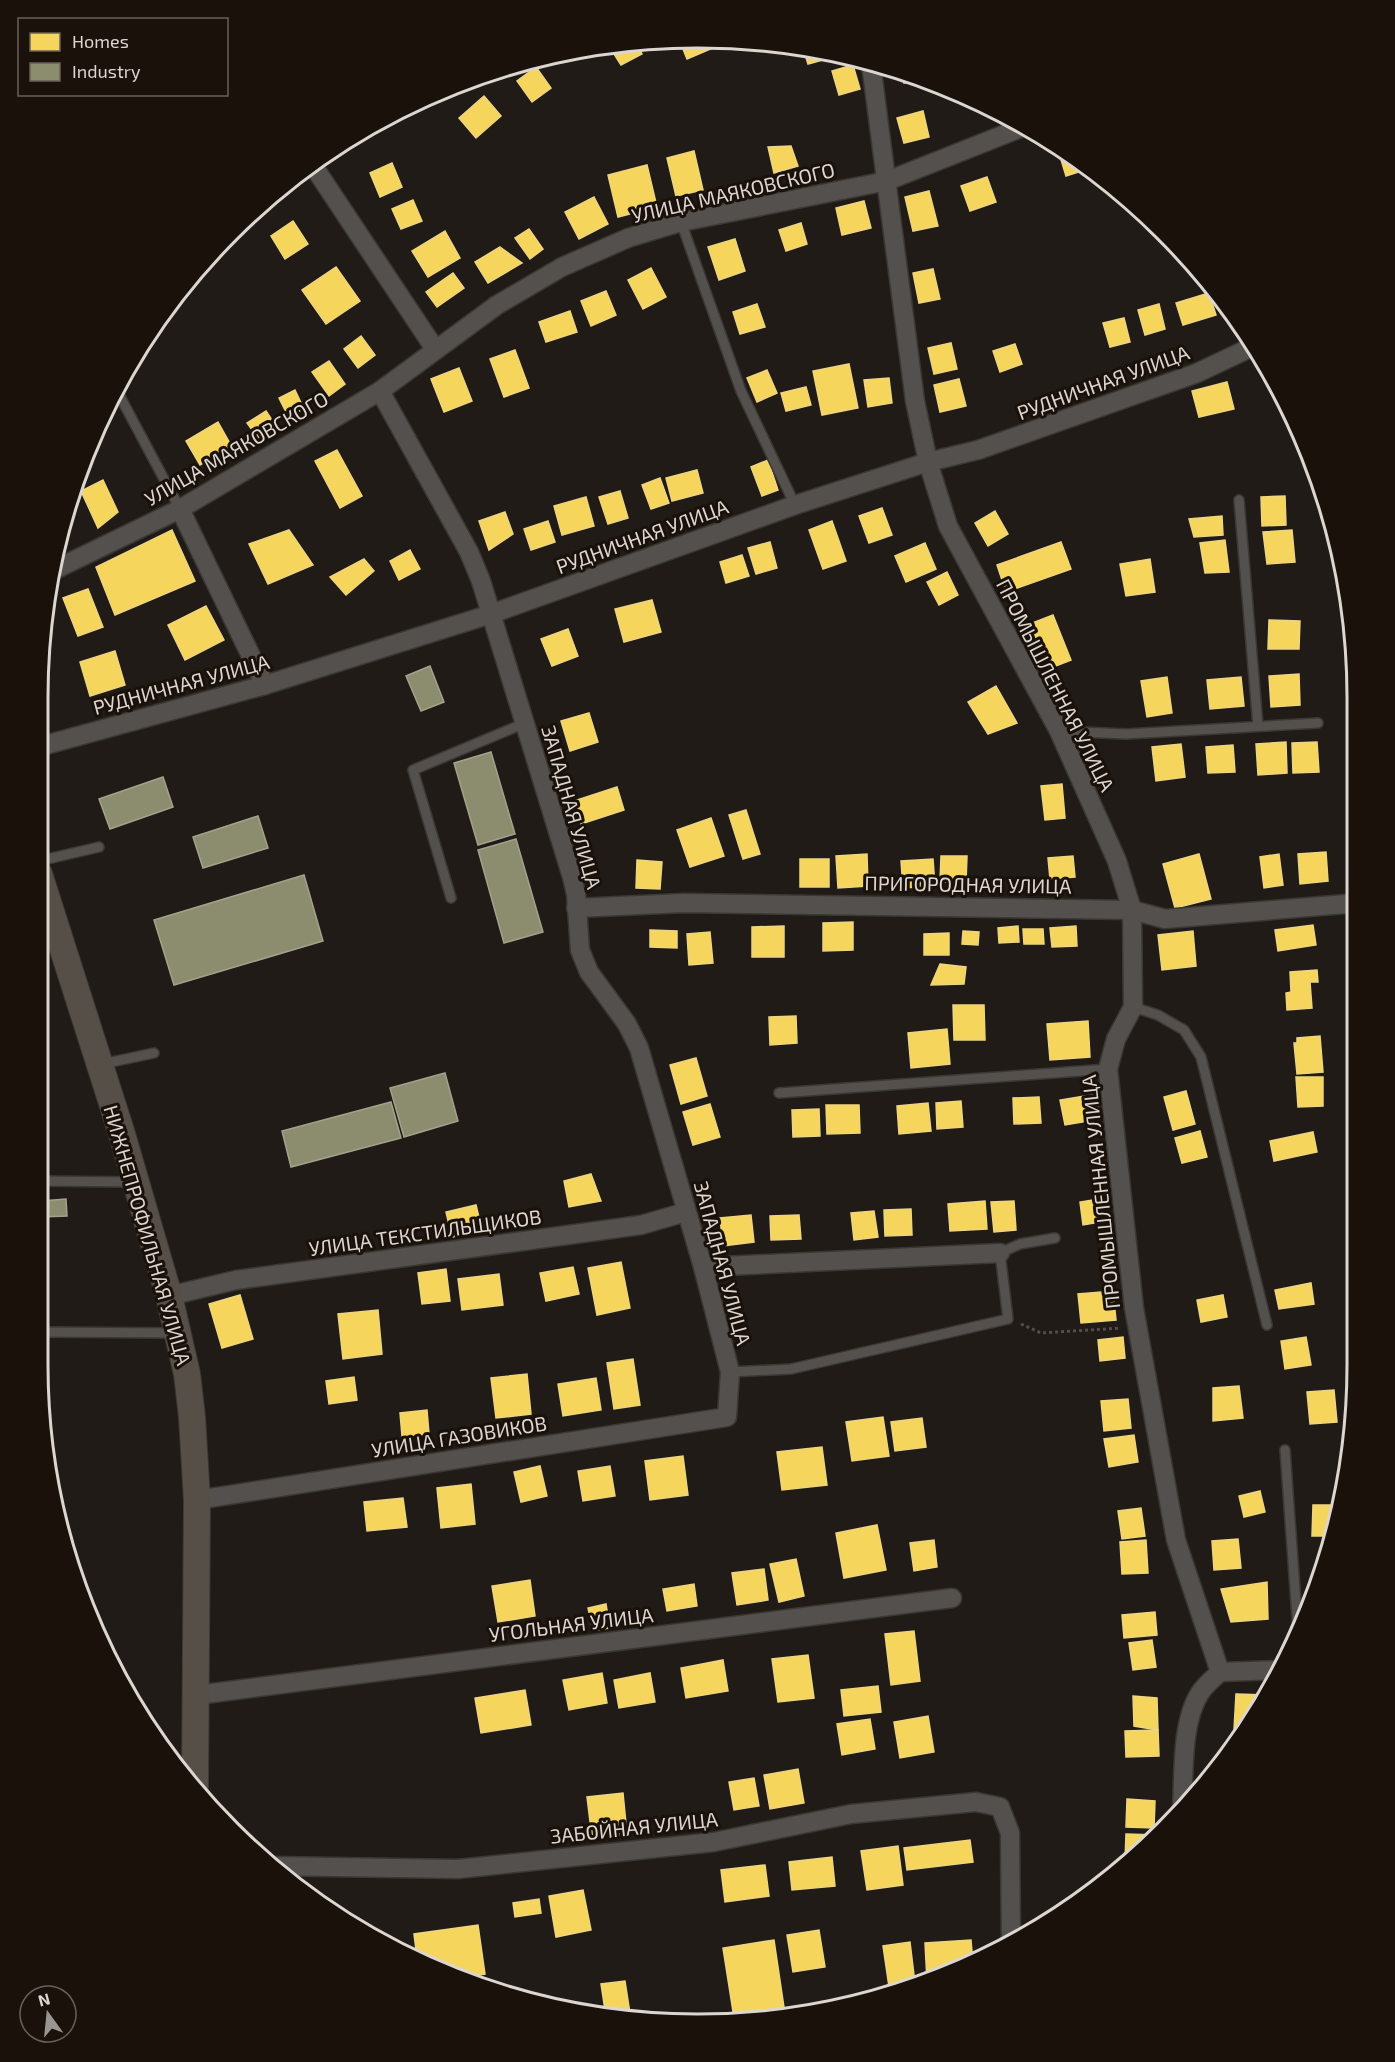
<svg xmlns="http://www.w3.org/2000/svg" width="1395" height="2062" viewBox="0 0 1395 2062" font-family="'Exo 2',sans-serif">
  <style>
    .homes { fill: #f6d55c; stroke: #eed57f; stroke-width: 1.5 }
    .industry { fill: #8c8c6e; stroke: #a4a28c; stroke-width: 1.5 }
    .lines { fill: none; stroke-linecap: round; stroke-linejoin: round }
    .lane-casing { stroke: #3b3834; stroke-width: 12 }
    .street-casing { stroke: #3b3834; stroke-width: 21 }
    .secondary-casing { stroke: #3b3834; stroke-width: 28 }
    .path { stroke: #514e4c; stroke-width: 3; stroke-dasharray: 3 3; stroke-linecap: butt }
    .lane { stroke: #54504d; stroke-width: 9 }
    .street { stroke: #54504d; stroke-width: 18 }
    .secondary { stroke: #564f47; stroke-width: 26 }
    .labels { text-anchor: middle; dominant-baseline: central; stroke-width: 6; stroke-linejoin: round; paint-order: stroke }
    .street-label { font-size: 20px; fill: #dcd6d1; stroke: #1a120a }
    .rim { fill: none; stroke: #dcd6d1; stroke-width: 3 }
  </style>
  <rect width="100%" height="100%" fill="#201b16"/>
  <g class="homes">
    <path d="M697,38L712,39L715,47L687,59L679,39Z"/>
    <path d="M637,43L642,54L621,65L609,46Z"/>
    <path d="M803,48L826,50L841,55L808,64Z"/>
    <path d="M853,65L860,89L839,95L832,71Z"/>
    <path d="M536,67L551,88L532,102L517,81Z"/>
    <path d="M902,73L923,79L904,83Z"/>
    <path d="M484,96L501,116L476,138L459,118Z"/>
    <path d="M923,111L929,137L904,143L897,118Z"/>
    <path d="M791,146L798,166L774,173L768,147Z"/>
    <path d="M694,151L703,190L676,196L667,158Z"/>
    <path d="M1066,151L1088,169L1066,176L1059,153Z"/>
    <path d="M392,163L402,187L380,197L370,173Z"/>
    <path d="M647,165L657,207L618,217L608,175Z"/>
    <path d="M987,177L996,202L970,211L961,186Z"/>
    <path d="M929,191L938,226L913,231L905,197Z"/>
    <path d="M594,197L608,224L579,239L565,212Z"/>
    <path d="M413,200L422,221L401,229L392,209Z"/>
    <path d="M864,201L871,228L842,235L836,208Z"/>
    <path d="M293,221L308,244L285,259L271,236Z"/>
    <path d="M801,223L807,244L786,251L779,230Z"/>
    <path d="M529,229L543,249L530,259L515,238Z"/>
    <path d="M445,231L460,258L428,277L412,251Z"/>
    <path d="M735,239L745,271L719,280L708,247Z"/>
    <path d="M500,247L522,263L488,283L475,262Z"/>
    <path d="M336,267L360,301L326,324L302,290Z"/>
    <path d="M651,268L666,297L643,309L628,280Z"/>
    <path d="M933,269L940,299L919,303L913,273Z"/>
    <path d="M453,273L464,288L437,307L426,292Z"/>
    <path d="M606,291L616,315L591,326L581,301Z"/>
    <path d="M1209,293L1216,315L1183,325L1176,303Z"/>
    <path d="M757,304L765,327L740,334L733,312Z"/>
    <path d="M1159,304L1165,329L1145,335L1138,310Z"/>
    <path d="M570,311L577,332L546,342L539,322Z"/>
    <path d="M1124,318L1130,342L1110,347L1103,323Z"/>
    <path d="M361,336L375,355L358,368L344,349Z"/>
    <path d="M951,343L957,369L934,374L928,348Z"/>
    <path d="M1015,344L1022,364L1000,372L993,351Z"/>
    <path d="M515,350L529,388L504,397L490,359Z"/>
    <path d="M329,361L345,384L329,396L312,372Z"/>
    <path d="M849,364L858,408L822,415L813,371Z"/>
    <path d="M459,368L472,401L444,412L431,379Z"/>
    <path d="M767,370L777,393L757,402L747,378Z"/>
    <path d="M889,378L892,403L868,407L864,380Z"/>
    <path d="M959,379L966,406L940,412L934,385Z"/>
    <path d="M1227,382L1234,409L1199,417L1192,391Z"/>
    <path d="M806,387L811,405L786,411L781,393Z"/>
    <path d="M295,390L304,409L288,416L279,398Z"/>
    <path d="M266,411L276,426L258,438L247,423Z"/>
    <path d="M218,422L232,447L200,465L186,441Z"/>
    <path d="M337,450L362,496L340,508L315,461Z"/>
    <path d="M768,460L778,490L762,496L751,467Z"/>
    <path d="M697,470L703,493L672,501L666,478Z"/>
    <path d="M660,478L669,503L651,509L642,485Z"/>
    <path d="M103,480L118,512L98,528L81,491Z"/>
    <path d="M620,491L628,518L608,524L599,497Z"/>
    <path d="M1285,496L1286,525L1262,526L1261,497Z"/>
    <path d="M586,497L594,526L562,535L554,506Z"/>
    <path d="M882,508L892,535L869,543L859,516Z"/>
    <path d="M995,511L1008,534L988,546L975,523Z"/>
    <path d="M505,512L513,534L489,550L479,521Z"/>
    <path d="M1222,516L1223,535L1194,537L1189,519Z"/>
    <path d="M548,521L555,542L531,550L524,529Z"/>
    <path d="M832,521L846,561L823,569L809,530Z"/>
    <path d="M172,530L195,581L115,615L96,567Z"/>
    <path d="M289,530L313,565L268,584L249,544Z"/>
    <path d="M1292,530L1295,562L1267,564L1263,532Z"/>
    <path d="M1225,540L1229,572L1205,573L1200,543Z"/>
    <path d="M770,542L777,568L756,574L748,548Z"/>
    <path d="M1061,542L1071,569L1006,592L997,565Z"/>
    <path d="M925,543L936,569L906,582L895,556Z"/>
    <path d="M410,550L420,569L399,580L390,561Z"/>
    <path d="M742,555L749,576L726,583L720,562Z"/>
    <path d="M364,559L374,571L346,595L330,577Z"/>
    <path d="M1150,559L1155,592L1126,596L1120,564Z"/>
    <path d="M947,572L958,595L939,605L927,582Z"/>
    <path d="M88,589L103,627L78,636L63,598Z"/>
    <path d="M652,600L661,632L624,642L615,609Z"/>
    <path d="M206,606L224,640L185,660L168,625Z"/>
    <path d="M1053,615L1071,660L1048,669L1030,624Z"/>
    <path d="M1269,620L1300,621L1299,649H1268Z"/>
    <path d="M568,629L578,656L552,666L541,639Z"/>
    <path d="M115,651L125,685L90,696L80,662Z"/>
    <path d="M1299,674L1300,705L1271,707L1269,676Z"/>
    <path d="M1167,677L1172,713L1147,717L1141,681Z"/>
    <path d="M1241,677L1244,706L1210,709L1207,680Z"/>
    <path d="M996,686L1017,723L988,734L968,702Z"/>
    <path d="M589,713L598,742L570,751L561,721Z"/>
    <path d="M1286,742L1287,773L1258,775L1256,744Z"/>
    <path d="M1317,742L1319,772L1293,773L1292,743Z"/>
    <path d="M1181,744L1185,777L1156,781L1152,747Z"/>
    <path d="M1233,745L1235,772L1208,773L1206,747Z"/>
    <path d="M1062,784L1065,818L1045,820L1041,786Z"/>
    <path d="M617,787L624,810L581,824L574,801Z"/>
    <path d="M746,810L760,854L743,859L729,815Z"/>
    <path d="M711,818L724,856L690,867L677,830Z"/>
    <path d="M1326,852L1328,881L1300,884L1298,854Z"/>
    <path d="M867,854L868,886L838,888L836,856Z"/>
    <path d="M1199,854L1211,899L1175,908L1163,864Z"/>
    <path d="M1279,854L1283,885L1264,888L1260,857Z"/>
    <path d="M941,856H967L966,882H940Z"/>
    <path d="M1073,856L1075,877L1050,879L1048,858Z"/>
    <rect x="800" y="859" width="29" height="28"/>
    <path d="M933,859L935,886L903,888L901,861Z"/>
    <path d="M637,860L662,862L660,889L636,888Z"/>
    <path d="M853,922V950L823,951V923Z"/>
    <path d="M1313,925L1316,945L1278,951L1275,930Z"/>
    <path d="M784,926V957H752V927Z"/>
    <path d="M1018,926L1019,942L999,943L998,928Z"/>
    <path d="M1076,926L1077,946L1052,947L1050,928Z"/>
    <path d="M1023,929H1043L1044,944H1024Z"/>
    <path d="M650,930L677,931V948L650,947Z"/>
    <path d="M963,931L979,932L978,945L962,944Z"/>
    <path d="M1193,931L1196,966L1162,970L1158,935Z"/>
    <path d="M710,932L713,963L689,965L687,934Z"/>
    <path d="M949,933V955H924V934Z"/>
    <path d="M940,964L966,967L964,984L931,985Z"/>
    <path d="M1317,970L1318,982H1310L1312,1008L1287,1010L1286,993L1291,992L1290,972Z"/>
    <path d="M953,1005H984L985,1040H954Z"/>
    <path d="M796,1016L797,1043L770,1045L769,1017Z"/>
    <path d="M1088,1021L1090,1057L1050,1060L1047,1024Z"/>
    <path d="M947,1029L950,1064L911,1068L908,1033Z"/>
    <path d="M1320,1036L1323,1072L1297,1074L1294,1043H1297V1038Z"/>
    <path d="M696,1058L707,1096L681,1104L670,1065Z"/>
    <path d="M1296,1077H1323V1106L1298,1107Z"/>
    <path d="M1186,1091L1195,1124L1173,1130L1164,1097Z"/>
    <path d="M1096,1094L1101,1119L1065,1125L1060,1100Z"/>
    <path d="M1039,1097L1041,1123L1014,1124L1013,1098Z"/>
    <path d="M961,1101L963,1127L937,1129L936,1103Z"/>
    <path d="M928,1103L931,1131L899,1134L897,1106Z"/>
    <path d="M710,1104L720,1137L693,1145L683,1112Z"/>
    <path d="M826,1105H859L860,1133L827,1134Z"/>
    <path d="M819,1109L820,1136L793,1137L792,1110Z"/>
    <path d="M1200,1131L1207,1157L1182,1163L1175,1138Z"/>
    <path d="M1313,1132L1317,1152L1274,1161L1270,1141Z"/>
    <path d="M591,1174L601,1201L569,1207L564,1181Z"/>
    <path d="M1104,1198L1107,1221L1083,1225L1080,1202Z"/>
    <path d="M985,1201L987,1229L950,1231L948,1204Z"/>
    <path d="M1014,1201L1016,1230L994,1232L991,1202Z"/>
    <path d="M476,1205L482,1230L452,1237L446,1212Z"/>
    <path d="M911,1209L912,1235L885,1236L884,1210Z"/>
    <path d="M874,1211L878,1237L854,1240L851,1213Z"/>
    <path d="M751,1215L754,1242L723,1246L720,1218Z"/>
    <path d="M799,1215L801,1239L771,1240L770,1216Z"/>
    <path d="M621,1262L630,1308L597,1315L588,1268Z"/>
    <path d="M573,1267L579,1294L546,1301L540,1273Z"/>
    <path d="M446,1269L450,1301L422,1304L418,1273Z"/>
    <path d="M499,1274L503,1305L462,1310L458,1279Z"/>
    <path d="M1311,1283L1314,1304L1279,1309L1275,1290Z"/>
    <path d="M1113,1291L1116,1320L1081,1323L1078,1294Z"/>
    <path d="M240,1295L253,1339L222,1348L209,1304Z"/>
    <path d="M1223,1295L1227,1317L1201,1322L1197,1300Z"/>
    <path d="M378,1310L382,1354L343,1359L338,1314Z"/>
    <path d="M1123,1337L1125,1358L1100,1361L1098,1340Z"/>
    <path d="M1306,1337L1311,1365L1285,1369L1281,1341Z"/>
    <path d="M633,1359L640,1405L614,1409L607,1363Z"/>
    <path d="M527,1374L531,1414L496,1418L491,1378Z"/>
    <path d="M354,1377L357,1400L329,1404L326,1381Z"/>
    <path d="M596,1378L601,1410L563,1416L558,1384Z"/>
    <path d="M1239,1386L1243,1418L1213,1421V1388Z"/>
    <path d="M1334,1390L1337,1422L1310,1424L1307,1392Z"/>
    <path d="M1128,1399L1131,1428L1104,1431L1101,1401Z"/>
    <path d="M427,1410L429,1434L402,1436L400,1413Z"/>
    <path d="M883,1417L889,1456L852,1461L846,1422Z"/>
    <path d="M922,1418L926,1447L895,1451L891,1422Z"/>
    <path d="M1134,1435L1138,1462L1109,1467L1104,1439Z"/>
    <path d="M822,1447L827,1485L782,1490L777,1452Z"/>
    <path d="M683,1456L688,1495L650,1500L645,1461Z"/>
    <path d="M540,1466L547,1496L521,1502L514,1472Z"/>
    <path d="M610,1466L615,1496L583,1501L578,1471Z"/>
    <path d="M471,1484L475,1524L441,1528L437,1488Z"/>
    <path d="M1260,1491L1265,1512L1244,1517L1239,1496Z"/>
    <path d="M403,1498L407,1527L367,1531L364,1502Z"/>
    <path d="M1313,1505H1340L1330,1536H1312Z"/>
    <path d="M1141,1508L1145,1536L1122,1539L1118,1511Z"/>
    <path d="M877,1525L886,1570L844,1578L836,1533Z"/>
    <path d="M1238,1539L1241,1568L1214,1570L1212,1541Z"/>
    <path d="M934,1540L937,1567L914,1571L910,1543Z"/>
    <path d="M1146,1540L1148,1573L1122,1574L1120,1542Z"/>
    <path d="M796,1559L804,1596L779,1602L770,1564Z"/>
    <path d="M764,1569L768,1600L737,1605L732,1573Z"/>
    <path d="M530,1580L535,1616L498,1622L492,1586Z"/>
    <path d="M1267,1582L1268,1619L1231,1622L1221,1589Z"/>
    <path d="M694,1584L697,1606L667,1611L663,1589Z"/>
    <path d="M606,1604L610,1628L593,1631L588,1608Z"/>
    <path d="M1155,1612L1157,1635L1124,1638L1122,1615Z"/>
    <path d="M914,1631L920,1681L891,1685L885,1634Z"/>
    <path d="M1152,1640L1156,1667L1133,1670L1129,1643Z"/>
    <path d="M808,1655L814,1698L778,1702L772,1659Z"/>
    <path d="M723,1660L728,1691L686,1698L681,1668Z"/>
    <path d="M602,1673L607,1703L569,1710L563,1680Z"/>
    <path d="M650,1673L655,1702L619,1708L614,1680Z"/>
    <path d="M878,1686L881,1712L844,1716L841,1690Z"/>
    <path d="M525,1690L531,1725L481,1733L475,1698Z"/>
    <path d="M1236,1694L1267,1695L1247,1731L1234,1730Z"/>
    <path d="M1133,1696L1157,1698L1158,1730L1134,1726Z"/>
    <path d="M928,1716L934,1752L900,1758L894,1722Z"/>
    <path d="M870,1719L875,1749L842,1755L837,1724Z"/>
    <path d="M1158,1730L1159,1756L1126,1757L1125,1731Z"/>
    <path d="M798,1769L804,1803L770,1809L764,1775Z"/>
    <path d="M754,1778L759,1806L734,1810L729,1782Z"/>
    <path d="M623,1793L627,1834L592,1838L587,1797Z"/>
    <path d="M1127,1799L1155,1801L1154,1828L1126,1827Z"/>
    <path d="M1126,1834L1156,1835L1155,1838L1125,1861Z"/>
    <path d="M970,1840L973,1862L907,1870L904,1848Z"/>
    <path d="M898,1846L903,1885L867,1890L861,1851Z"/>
    <path d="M832,1857L835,1886L792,1890L789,1862Z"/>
    <path d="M765,1865L769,1896L725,1902L721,1870Z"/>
    <path d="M583,1890L591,1930L556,1937L549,1896Z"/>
    <path d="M539,1899L541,1913L515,1917L513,1903Z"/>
    <path d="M478,1925L485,1974L457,1978L445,1974L417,1958L414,1934Z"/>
    <path d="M819,1930L825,1967L793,1972L787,1935Z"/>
    <path d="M774,1940L785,2014L734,2018L723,1948Z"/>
    <path d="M971,1940L973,1963L950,1974L927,1981L925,1943Z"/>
    <path d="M910,1942L915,1983L889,1987L883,1946Z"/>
    <path d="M625,1981L631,2020L606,2017L601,1984Z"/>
  </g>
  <g class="industry">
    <path d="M430,666L444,702L421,711L406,676Z"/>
    <path d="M491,752L515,834L478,845L454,763Z"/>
    <path d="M163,777L173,807L110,829L99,799Z"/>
    <path d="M258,816L268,848L203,868L193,837Z"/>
    <path d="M516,839L543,932L504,943L478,850Z"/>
    <path d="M304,875L323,941L174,985L154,920Z"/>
    <path d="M445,1073L458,1121L404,1137L390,1088Z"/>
    <path d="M391,1102L401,1138L291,1167L282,1131Z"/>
    <path d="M41,1148H46L47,1165H41Z"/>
    <path d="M66,1199L67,1216L41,1217V1201Z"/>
  </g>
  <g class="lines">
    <defs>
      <g id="lane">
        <path d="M681,222L741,391L795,505"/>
        <path d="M116,389L180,509"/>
        <path d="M1239,500L1258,726"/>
        <path d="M1059,731L1126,734L1318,723"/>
        <path d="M39,861L99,847"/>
        <path d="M451,898L413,770L525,723"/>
        <path d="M1133,1007L1158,1015L1184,1030L1201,1057L1267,1325"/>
        <path d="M102,1064L154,1053"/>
        <path d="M779,1093L1108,1069"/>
        <path d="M41,1181L133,1182"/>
        <path d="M42,1332L175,1333"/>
        <path d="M730,1372L791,1369L1008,1319L1000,1253L1020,1244L1055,1238"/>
        <path d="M1285,1450L1298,1631"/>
      </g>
      <g id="street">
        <path d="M871,64L915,401L928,462L948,526L1059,731L1117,861L1132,910L1133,1007L1116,1039L1108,1069L1134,1308L1176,1540L1220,1672C1214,1678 1205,1685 1200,1693C1181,1722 1184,1775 1182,1809"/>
        <path d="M312,164L435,349"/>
        <path d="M180,509L265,685"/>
        <path d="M50,572L180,509L380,391L497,305L562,267L628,238L681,222L887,181L1023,127"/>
        <path d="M38,747L265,685L491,614L795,505L928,462L978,450L1197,373L1254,346"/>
        <path d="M576,908L684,903L1132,910L1165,919L1358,903"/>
        <path d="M703,1267L1000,1253"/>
        <path d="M169,1296L236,1280L641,1225L686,1212"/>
        <path d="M197,1500L727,1417L730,1372L703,1267L639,1048L627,1024L589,972L580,950L576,894L572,877L481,581L469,552L380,391"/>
        <path d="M1220,1672L1282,1670"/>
        <path d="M197,1695L952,1598"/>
        <path d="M270,1866L458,1869L714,1842L851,1814L976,1802L1000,1807L1010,1833L1011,1944"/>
      </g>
      <path id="secondary" d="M39,874L121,1131L169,1296L187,1374L192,1417L197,1500L195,1787"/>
    </defs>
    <use href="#lane" class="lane-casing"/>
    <use href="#street" class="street-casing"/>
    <use href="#secondary" class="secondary-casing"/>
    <path class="path" d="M1021,1324L1041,1333L1121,1328"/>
    <use href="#lane" class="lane"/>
    <use href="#street" class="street"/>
    <use href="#secondary" class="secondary"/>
  </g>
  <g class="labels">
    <g class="street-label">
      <text transform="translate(733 192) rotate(-13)">УЛИЦА МАЯКОВСКОГО</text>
      <text transform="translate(1103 382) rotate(-20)">РУДНИЧНАЯ УЛИЦА</text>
      <text transform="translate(236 448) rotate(-30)">УЛИЦА МАЯКОВСКОГО</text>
      <text transform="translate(642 536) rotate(-20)">РУДНИЧНАЯ УЛИЦА</text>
      <text transform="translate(181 684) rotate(-15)">РУДНИЧНАЯ УЛИЦА</text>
      <text transform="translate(1056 685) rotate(63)">ПРОМЫШЛЕННАЯ УЛИЦА</text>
      <text transform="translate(572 807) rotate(74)">ЗАПАДНАЯ УЛИЦА</text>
      <text transform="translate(968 884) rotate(1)">ПРИГОРОДНАЯ УЛИЦА</text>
      <text transform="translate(1100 1192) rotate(-96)">ПРОМЫШЛЕННАЯ УЛИЦА</text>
      <text transform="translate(425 1232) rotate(-8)">УЛИЦА ТЕКСТИЛЬЩИКОВ</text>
      <text transform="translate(148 1235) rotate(74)">НИЖНЕПРОФИЛЬНАЯ УЛИЦА</text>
      <text transform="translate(723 1263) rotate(75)">ЗАПАДНАЯ УЛИЦА</text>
      <text transform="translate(459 1436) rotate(-9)">УЛИЦА ГАЗОВИКОВ</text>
      <text transform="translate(571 1624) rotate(-7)">УГОЛЬНАЯ УЛИЦА</text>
      <text transform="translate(634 1827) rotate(-6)">ЗАБОЙНАЯ УЛИЦА</text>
    </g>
  </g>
  <path d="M0 0H1395V2062H0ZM697 48H698A649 649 0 0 1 1347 697V1365A649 649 0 0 1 698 2014H697A649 649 0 0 1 48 1365V697A649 649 0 0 1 697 48Z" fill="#1a120a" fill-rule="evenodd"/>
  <path class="rim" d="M697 48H698A649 649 0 0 1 1347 697V1365A649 649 0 0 1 698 2014H697A649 649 0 0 1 48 1365V697A649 649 0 0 1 697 48Z"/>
  <rect x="18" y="18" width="210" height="78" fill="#1a120a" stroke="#68605a" stroke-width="1.5"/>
  <rect x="30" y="33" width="30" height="18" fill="#f6d55c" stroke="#68605a" stroke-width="1.5"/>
  <text x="72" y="48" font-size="18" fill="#dcd6d1">Homes</text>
  <rect x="30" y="63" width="30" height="18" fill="#8c8c6e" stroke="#68605a" stroke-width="1.5"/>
  <text x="72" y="78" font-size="18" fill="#dcd6d1">Industry</text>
  <g transform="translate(48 2014) rotate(345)"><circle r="28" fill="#1a120a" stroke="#68605a" stroke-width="1.5"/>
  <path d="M0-4.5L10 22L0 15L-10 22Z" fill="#9a9590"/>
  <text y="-9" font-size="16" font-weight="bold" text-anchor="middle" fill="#dcd6d1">N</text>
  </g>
</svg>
